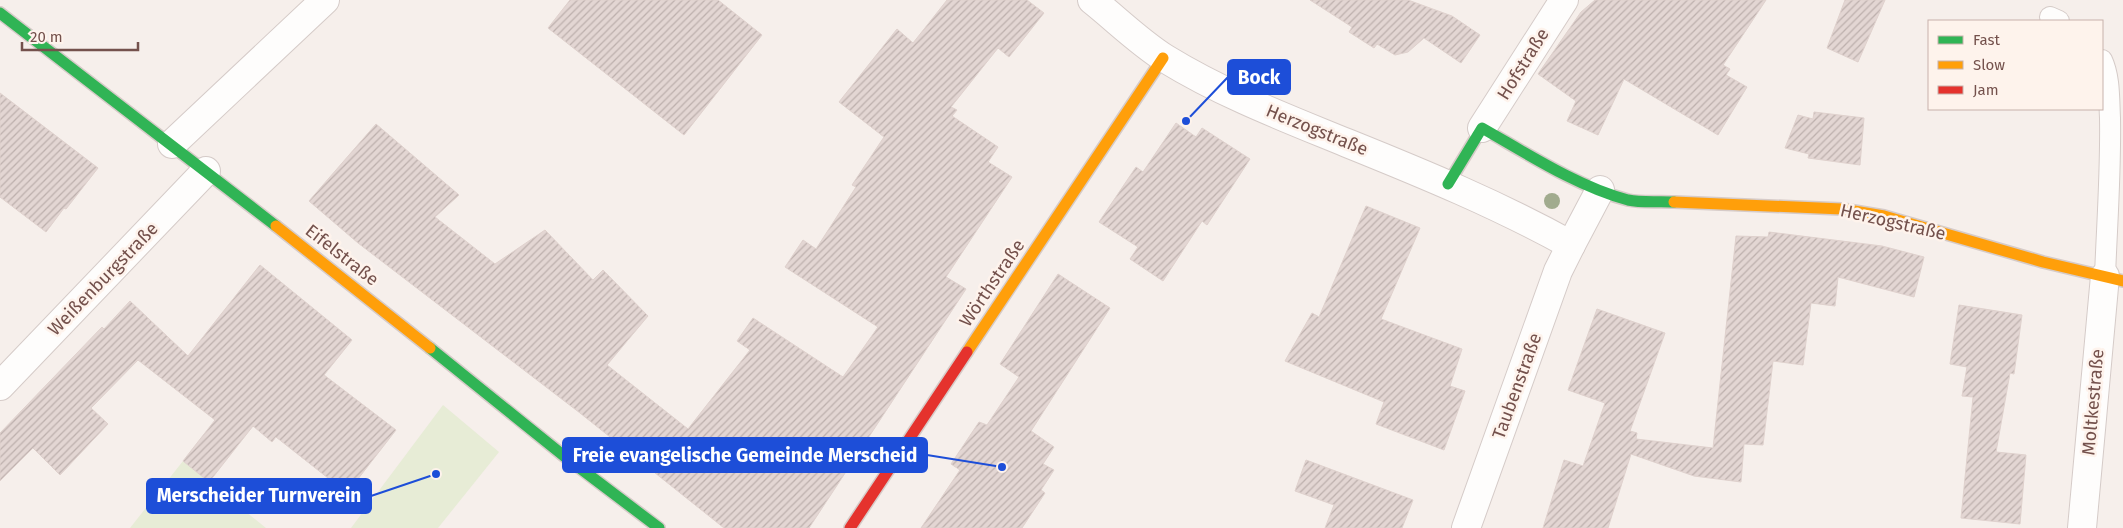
<svg xmlns="http://www.w3.org/2000/svg" width="2123" height="528" viewBox="0 0 2123 528" font-family="'Fira Sans',sans-serif">
  <style>
    .green { fill: #e7ecd6 }
    .building { fill: url(#building-hatch); stroke: #dfd1cd }
    .lines { fill: none; stroke-linecap: round; stroke-linejoin: round }
    .lane-casing { stroke: #d5cbc8; stroke-width: 22 }
    .street-casing { stroke: #d5cbc8; stroke-width: 30 }
    .fast-casing { stroke: #d6cbc8; stroke-width: 14 }
    .slow-casing { stroke: #d6cbc8; stroke-width: 14 }
    .jam-casing { stroke: #d6cbc8; stroke-width: 14 }
    .lane { stroke: #fefdfc; stroke-width: 20 }
    .street { stroke: #fefdfc; stroke-width: 28 }
    .fast { stroke: #30b455; stroke-width: 11 }
    .slow { stroke: #ff9f0a; stroke-width: 11 }
    .jam { stroke: #e5322d; stroke-width: 11 }
    .tree { fill: #a1ab8e }
    .labels { text-anchor: middle; dominant-baseline: central; stroke-width: 5; stroke-linejoin: round; paint-order: stroke }
    .street-label { font-size: 18px; fill: #74514c; stroke: #fef3ec }
    .leader { fill: none; stroke: #1d4ed8; stroke-width: 2 }
    .callout-dot { fill: #1d4ed8; stroke: #fef3ec; stroke-width: 2 }
    .callout { fill: #1d4ed8; stroke: #1d4ed8; stroke-width: 2 }
    .callout-label { font-size: 19px; text-anchor: middle; font-weight: bold; fill: #fff }
  </style>
  <defs>
    <pattern id="building-hatch" width="6" height="6" patternUnits="userSpaceOnUse" patternTransform="scale(1.25)"><rect width="6" height="6" fill="#e3d6d3"/><path d="M-1 1l2-2M0 6l6-6M5 7l2-2" fill="none" stroke="#bdb0ad"/></pattern>
  </defs>
  <rect width="100%" height="100%" fill="#f6efeb"/>
  <g class="green">
    <path d="M443,405L499,452L438,528H351Z"/>
    <path d="M183,461L266,528H130Z"/>
  </g>
  <g class="building">
    <path d="M570,0H718L762,35L684,135L548,28Z"/>
    <path d="M947,0H1027L1044,13L1009,57L998,48L951,107L957,110L952,116L998,147L988,162L1012,177L946,277L966,289L809,528H724L580,413L358,243L309,201L376,124L459,195L435,217L495,264L545,230L593,280L603,270L648,316L607,365L688,429L750,350L737,341L753,318L843,377L878,327L785,267L803,240L816,249L856,187L852,185L884,137L839,102L897,29L913,43Z"/>
    <path d="M1310,0H1408L1452,16L1480,35L1461,63L1424,38L1408,52L1395,55L1377,44L1374,48L1349,32L1352,27Z"/>
    <path d="M1595,0H1766L1723,65L1730,69L1726,75L1747,87L1718,135L1624,79L1598,135L1567,121L1576,101L1538,74L1581,12Z"/>
    <path d="M1845,0H1885L1858,62L1827,48Z"/>
    <path d="M0,93L98,168L66,209L64,208L46,232L0,197Z"/>
    <path d="M1814,112L1864,118L1860,165L1808,158L1809,154L1785,148L1798,115L1813,119Z"/>
    <path d="M1176,123L1196,137L1202,128L1250,159L1207,225L1202,221L1163,281L1130,259L1138,247L1099,222L1136,167L1143,172Z"/>
    <path d="M1366,206L1420,228L1381,319L1462,349L1450,386L1465,391L1444,450L1376,424L1384,402L1285,361L1312,313L1319,317Z"/>
    <path d="M1769,232L1882,246L1924,257L1914,297L1838,277L1835,306L1811,303L1803,365L1773,361L1763,445L1744,444L1741,482L1694,476L1631,454L1608,528H1543L1564,460L1583,466L1605,403L1568,390L1597,309L1665,333L1630,431L1637,433L1636,439L1713,448L1736,236L1768,237Z"/>
    <path d="M260,265L352,340L324,375L396,430L347,493L276,437L272,442L253,426L209,482L183,461L215,420L138,360L91,408L108,424L60,475L33,448L0,481V433L102,327L104,329L130,301L188,356Z"/>
    <path d="M1058,274L1110,308L1031,431L1054,447L1043,464L1054,470L1041,490L1045,493L1022,528H921L960,470L951,464L979,422L987,425L1019,377L1000,364Z"/>
    <path d="M1959,305L2022,315L2014,374L2010,373L1996,452L2026,455L2020,524L1961,518L1973,397L1962,396L1967,367L1950,364Z"/>
    <path d="M1306,460L1413,500L1402,528H1325L1334,505L1295,491Z"/>
  </g>
  <g class="lines">
    <defs>
      <g id="lane">
        <path d="M2050,17L2059,21"/>
        <path d="M2102,60C2110,77 2109,99 2110,118C2111,171 2107,223 2105,276"/>
      </g>
      <g id="street">
        <path d="M1092,0C1116,19 1140,43 1166,59C1223,94 1286,118 1347,143C1424,174 1499,205 1571,245L1600,190"/>
        <path d="M1482,128L1564,0"/>
        <path d="M172,144L325,0"/>
        <path d="M0,386L206,171"/>
        <path d="M1466,528L1558,271L1571,245"/>
        <path d="M2082,528L2105,276"/>
      </g>
      <g id="fast">
        <path d="M0,13L276,226"/>
        <path d="M1448,184L1482,128C1526,153 1578,187 1628,200C1642,203 1659,201 1674,202"/>
        <path d="M430,348L564,456L659,528"/>
      </g>
      <g id="slow">
        <path d="M1674,202L1842,209L1884,216L2043,262L2123,281"/>
        <path d="M276,226L430,348"/>
        <path d="M967,352L1163,58"/>
      </g>
      <path id="jam" d="M850,528L967,352"/>
    </defs>
    <use href="#lane" class="lane-casing"/>
    <use href="#street" class="street-casing"/>
    <use href="#fast" class="fast-casing"/>
    <use href="#slow" class="slow-casing"/>
    <use href="#jam" class="jam-casing"/>
    <use href="#lane" class="lane"/>
    <use href="#street" class="street"/>
    <use href="#fast" class="fast"/>
    <use href="#slow" class="slow"/>
    <use href="#jam" class="jam"/>
  </g>
  <circle class="tree" cx="1552" cy="201" r="8"/>
  <g class="labels">
    <g class="street-label">
      <text transform="translate(1523 64) rotate(-58)">Hofstraße</text>
      <text transform="translate(1317 130) rotate(22)">Herzogstraße</text>
      <text transform="translate(1893 222) rotate(13)">Herzogstraße</text>
      <text transform="translate(342 255) rotate(38)">Eifelstraße</text>
      <text transform="translate(103 279) rotate(-46)">Weißenburgstraße</text>
      <text transform="translate(992 283) rotate(-56)">Wörthstraße</text>
      <text transform="translate(1517 386) rotate(-70)">Taubenstraße</text>
      <text transform="translate(2093 402) rotate(-85)">Moltkestraße</text>
    </g>
  </g>
  <path class="leader" d="M1186 121L1228 77M1002 467L927 455M436 474L371 496"/>
  <g class="callout-dot">
    <circle cx="1186" cy="121" r="5"/>
    <circle cx="1002" cy="467" r="5"/>
    <circle cx="436" cy="474" r="5"/>
  </g>
  <g class="callout">
    <rect x="1228" y="60" width="62" height="34" rx="5"/>
    <rect x="563" y="438" width="364" height="34" rx="5"/>
    <rect x="147" y="479" width="224" height="34" rx="5"/>
  </g>
  <g class="callout-label">
    <text x="1259" y="84">Bock</text>
    <text x="745" y="462">Freie evangelische Gemeinde Merscheid</text>
    <text x="259" y="502">Merscheider Turnverein</text>
  </g>
  <rect x="1928" y="20" width="175" height="90" fill="#fef3ec" stroke="#c7b2ac"/>
  <rect x="1938" y="36" width="25" height="8" fill="#30b455" stroke="#c7b2ac"/>
  <text x="1973" y="45" font-size="15" fill="#74514c">Fast</text>
  <rect x="1938" y="61" width="25" height="8" fill="#ff9f0a" stroke="#c7b2ac"/>
  <text x="1973" y="70" font-size="15" fill="#74514c">Slow</text>
  <rect x="1938" y="86" width="25" height="8" fill="#e5322d" stroke="#c7b2ac"/>
  <text x="1973" y="95" font-size="15" fill="#74514c">Jam</text>
  <path d="M22 42v8h116v-8" fill="none" stroke="#74514c" stroke-width="2.5"/>
  <text x="30" y="42" font-size="15" fill="#74514c" stroke="#fef3ec" stroke-width="4" paint-order="stroke">20 m</text>
</svg>
